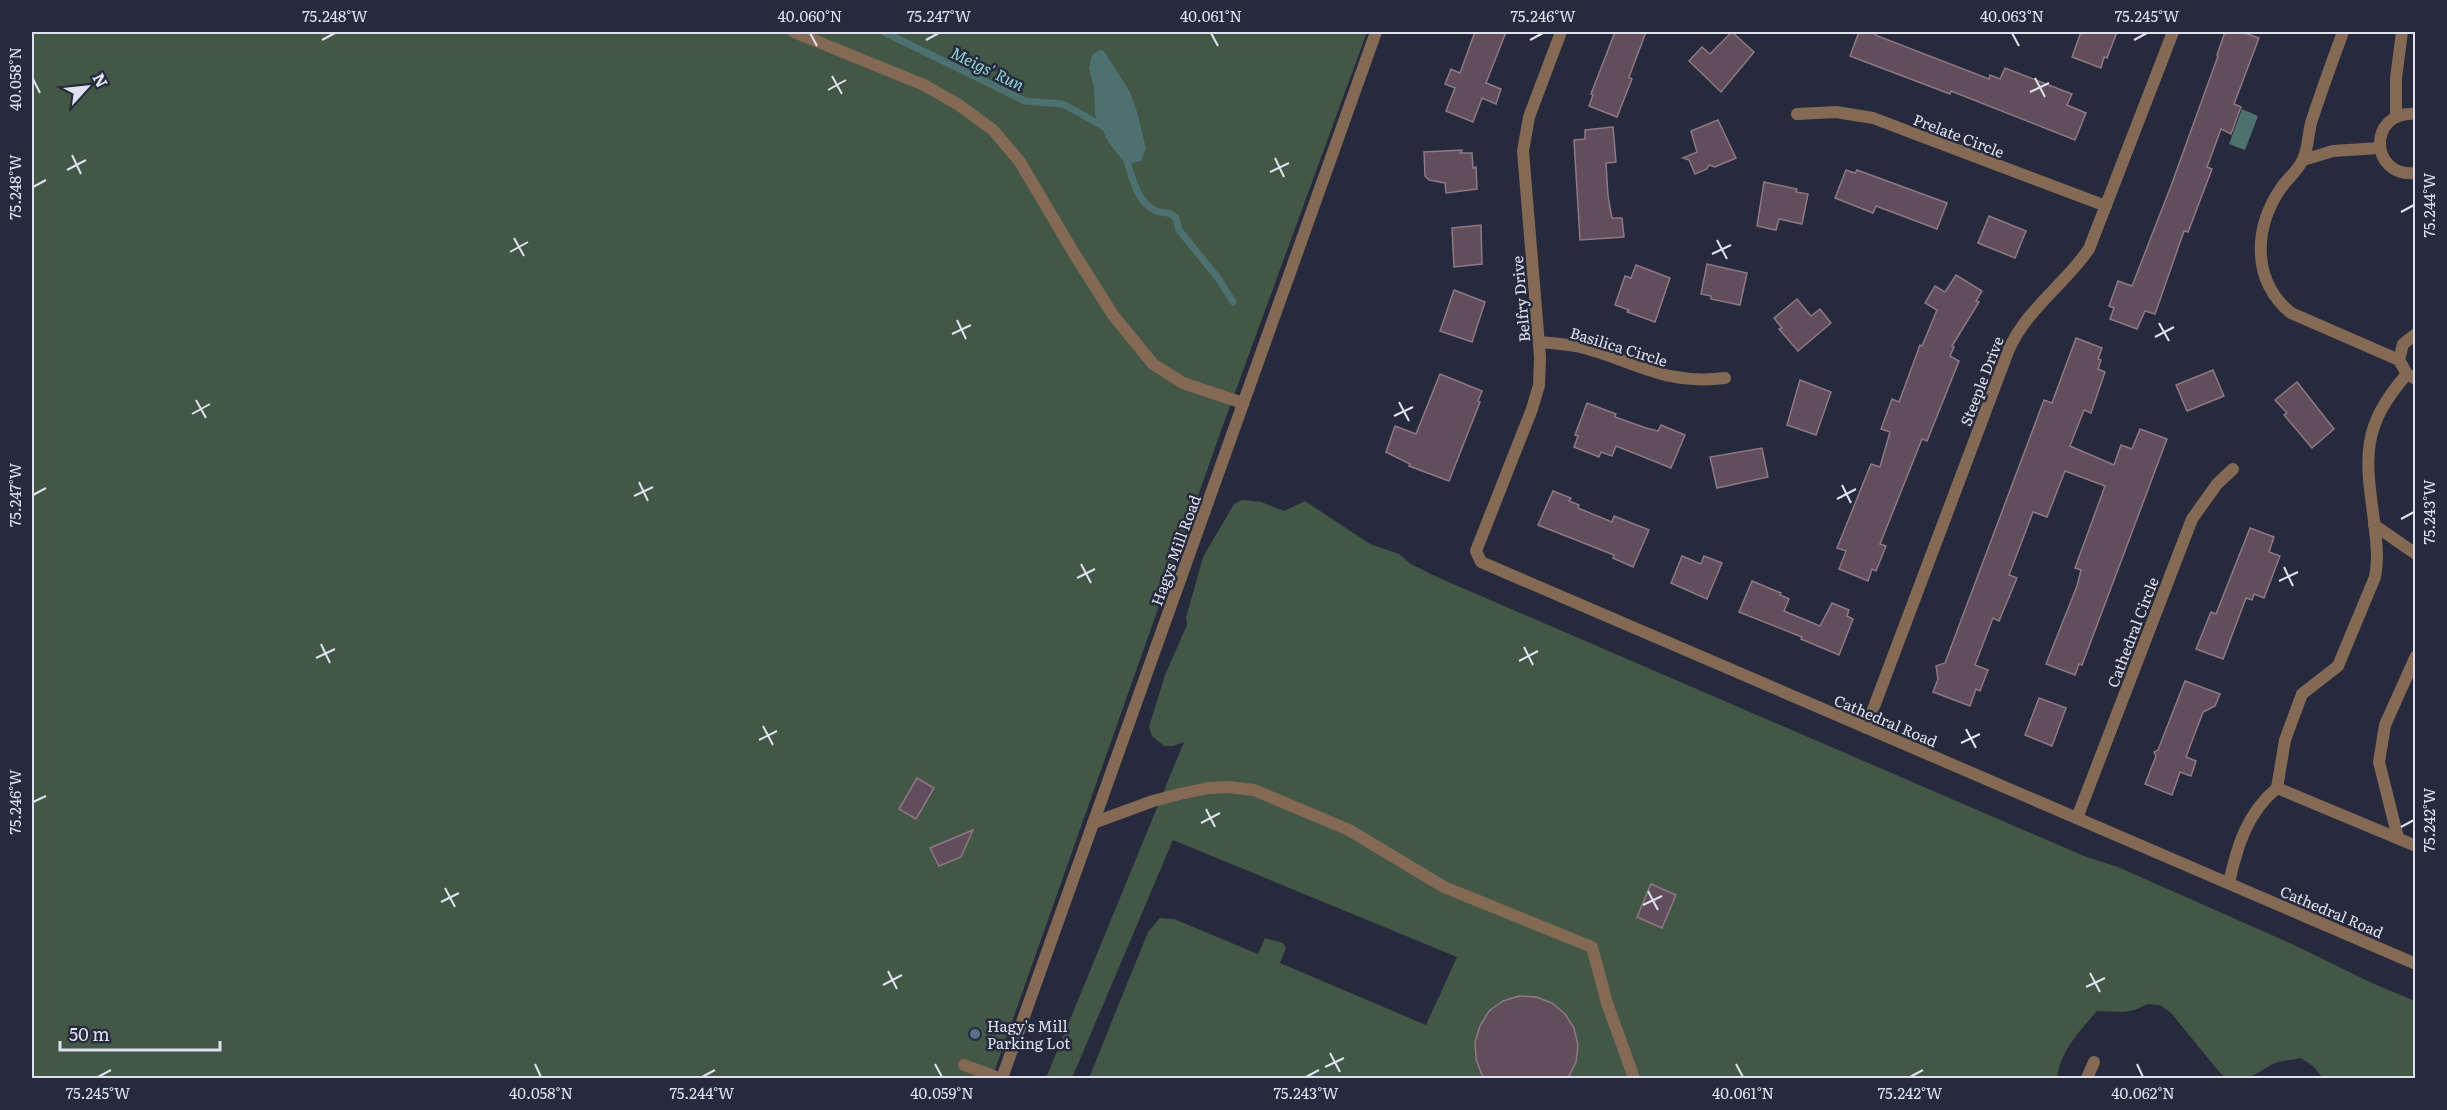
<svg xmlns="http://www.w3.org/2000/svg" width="2447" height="1110" viewBox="0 0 2447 1110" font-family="Literata,serif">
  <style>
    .green { fill: #425746 }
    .water { fill: #4d7070 }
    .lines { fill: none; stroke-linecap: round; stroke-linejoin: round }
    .stream { stroke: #4d7070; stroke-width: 7 }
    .building { fill: #624e5a; stroke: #8e7885; stroke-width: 1.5 }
    .service { stroke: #846a55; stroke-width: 12 }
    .minor { stroke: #846a55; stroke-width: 12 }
    .ticks { fill: none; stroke: #dfe2ee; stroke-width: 2 }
    .service-dot { fill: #5c6f8a; stroke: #262a3c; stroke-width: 2 }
    .labels { text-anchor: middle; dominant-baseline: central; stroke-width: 5; stroke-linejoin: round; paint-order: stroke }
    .street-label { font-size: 15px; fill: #dfe2ee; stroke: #262a3c }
    .poi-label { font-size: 15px; fill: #dfe2ee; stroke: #262a3c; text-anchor: start }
    .water-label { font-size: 16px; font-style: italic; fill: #91d8d7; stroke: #262a3c }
    .neatline { fill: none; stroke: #dfe2ee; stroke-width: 2 }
    .ticks-label { font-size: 15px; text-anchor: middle; fill: #dfe2ee }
  </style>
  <rect width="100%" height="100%" fill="#262a3c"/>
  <g class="green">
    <path d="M32,32H1367L1222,428L992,1078H32Z"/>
    <path d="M1242,500L1261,502L1284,511L1305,501L1370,544L1399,554L1411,564L1437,577L2084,856L2118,867L2292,944L2372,983L2415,1001V1078H2323L2313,1066L2301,1058C2294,1060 2285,1060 2278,1062C2258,1069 2245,1090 2221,1074L2171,1013L2160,1005L2147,1004L2135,1010L2123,1012L2097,1011C2079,1032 2061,1050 2057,1078H1089L1148,932L1160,918L1174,919L1258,954L1265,938L1283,943L1286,948L1280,963L1426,1025L1457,957L1173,840L1072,1078H1046L1184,742L1173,746H1164L1152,736L1149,727L1165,675L1187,625L1186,618L1203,557L1234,504Z"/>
  </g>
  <g class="water">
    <path d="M1099,50L1104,51L1130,92L1137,112L1146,148L1141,161L1132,163L1123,161L1109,143L1095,115L1094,88L1089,68L1092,55Z"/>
    <path d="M2242,109L2258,116L2245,150L2229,144Z"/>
  </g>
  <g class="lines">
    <g class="stream">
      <path d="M884,32L1025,101L1063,104L1106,128"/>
      <path d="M1125,155C1132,175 1135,199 1154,210C1162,215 1167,209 1176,218L1179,230L1218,278L1233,302"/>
    </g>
  </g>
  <g class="building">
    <path d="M1475,32H1506L1486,83L1501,89L1496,104L1482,98L1473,122L1446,111L1455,88L1445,84L1451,69L1460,73Z"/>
    <path d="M1615,32H1646L1629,77L1632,79L1617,117L1589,106L1593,95L1591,94Z"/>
    <path d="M1732,32L1754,52L1721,92L1689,61L1702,47L1710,54Z"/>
    <path d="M1859,32H1877L1875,35L1989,79L1990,75L2000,79L2005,68L2072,94L2067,105L2086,113L2075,140L1951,91L1950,94L1850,56Z"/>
    <path d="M2081,32H2117L2107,58L2104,57L2101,68L2072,57Z"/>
    <path d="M2225,32H2242L2259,38L2234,104L2241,107L2231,134L2221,129L2207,167L2212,169L2188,232L2184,231L2155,314L2145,311L2137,329L2110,319L2114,308L2109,306L2118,281L2132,286L2171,186L2218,56L2217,55Z"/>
    <path d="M1718,120L1736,158L1715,167L1709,165L1707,169L1695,174L1689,160L1683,158L1697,152L1691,131Z"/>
    <path d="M1613,127L1616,162L1606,163L1608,196L1612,218H1622L1624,237L1580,240L1574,140L1585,139V130Z"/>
    <path d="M1462,150L1460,153H1472L1473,168L1476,167L1477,189L1446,193L1445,183L1429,180L1425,176L1424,152Z"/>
    <path d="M1846,170L1855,173L1857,170L1947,203L1937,229L1876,206L1873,213L1835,198Z"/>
    <path d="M1764,182L1797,189L1796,192L1808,194L1802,224L1779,219L1776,230L1757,226Z"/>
    <path d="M1989,216L2026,231L2015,258L1978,243Z"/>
    <path d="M1481,225L1482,264L1454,267L1452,228Z"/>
    <path d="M1707,264L1747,273L1740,305L1711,299V296L1701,294Z"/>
    <path d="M1636,265L1670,278L1655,322L1627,312L1629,310L1615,305L1625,276L1631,278Z"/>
    <path d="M1956,275L1982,291L1976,301L1979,302L1952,346L1954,347L1950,356L1959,361L1927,441L1922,439L1880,544L1886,546L1876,571L1872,569L1868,581L1839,569L1846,551L1837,548L1871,464L1880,467L1890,432L1881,429L1892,399L1899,402L1920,345L1922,346L1937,310L1925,303L1935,286L1945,292Z"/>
    <path d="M1454,290L1485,302L1472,342L1440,331Z"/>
    <path d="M1797,299L1811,316L1820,309L1831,323L1798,351L1779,329L1782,328L1774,318Z"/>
    <path d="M2076,338L2102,348L2098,359L2101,360L2098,369L2105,372L2091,413L2084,410L2070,446L2114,465L2121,445L2132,449L2140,429L2167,439L2082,665L2079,664L2075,675L2046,664L2077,586L2081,570L2075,568L2105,486L2065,471L2047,517L2033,512L2009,575L2017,578L1999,621L1993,618L1975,665L1988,670L1980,691L1976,689L1970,706L1933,692L1938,679L1936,666L1945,663L1948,655L2044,400L2052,403Z"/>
    <path d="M2213,370L2224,396L2187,411L2176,385Z"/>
    <path d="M1440,374L1482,391L1478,401L1480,402L1449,481L1409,466L1410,464L1386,452L1395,426L1416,434Z"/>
    <path d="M1800,380L1831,392L1816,435L1787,425Z"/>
    <path d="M2297,382L2334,429L2312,448L2284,415L2287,413L2275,400Z"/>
    <path d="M1587,403L1616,414L1615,417L1646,428L1658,431L1661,425L1685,435L1671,468L1616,446L1612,456L1601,452L1599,457L1574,447L1578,436L1575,435Z"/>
    <path d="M1762,448L1768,477L1717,488L1710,457Z"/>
    <path d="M1553,491L1571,498L1569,501L1579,505L1578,508L1612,522L1614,516L1649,530L1633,567L1613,558L1614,555L1538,525Z"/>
    <path d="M2250,528L2274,537L2269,552L2280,556L2264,598L2254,594L2252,600L2246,598L2223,659L2196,649L2211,612L2216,614Z"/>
    <path d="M1682,556L1701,564L1704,556L1722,563L1707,599L1671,583Z"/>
    <path d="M1752,581L1781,593L1780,595L1789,599L1784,611L1820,626L1832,603L1849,610L1847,616L1853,619L1839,655L1801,639L1802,637L1739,612Z"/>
    <path d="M2185,681L2220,694L2215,706L2203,712L2186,757L2196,761L2191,776L2180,772L2172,795L2145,784L2156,756L2154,752L2158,750Z"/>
    <path d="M2039,698L2066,708L2052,746L2025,735Z"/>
    <path d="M917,778L934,788L916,819L899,809Z"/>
    <path d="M973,830L961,857L939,866L930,848Z"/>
    <path d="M1651,884L1676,895L1662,928L1637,917Z"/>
    <path d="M1519,996L1536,997L1552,1003L1565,1014L1574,1028L1578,1045L1576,1062L1568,1078H1485L1482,1075L1476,1059L1475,1042L1480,1026L1489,1011L1503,1001Z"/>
  </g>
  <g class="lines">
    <g class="service">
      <path d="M794,32L924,85L959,105L993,130L1020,162L1075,255L1113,315L1153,364L1183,383L1243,403"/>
      <path d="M2343,32C2332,62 2321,92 2311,123C2308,135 2308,149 2303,159C2299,170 2287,179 2281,188C2253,229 2252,281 2291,313L2399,360"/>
      <path d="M2416,114C2367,110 2369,178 2416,173"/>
      <path d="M2396,117V78L2402,32"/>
      <path d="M2303,160L2333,151L2379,148"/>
      <path d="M2416,334L2403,344L2399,360L2407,374L2416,379"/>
      <path d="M2374,525L2416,554"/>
      <path d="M2277,788L2285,740L2302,694L2338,666L2375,577C2379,558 2376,541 2374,521C2365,455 2361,427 2407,374"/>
      <path d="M1093,823L1153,801L1180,794L1208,788L1229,787L1254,790L1349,830L1444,887L1592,947L1607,1003L1634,1078"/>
      <path d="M2398,838L2379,762L2385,725L2416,656"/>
      <path d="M2229,883C2237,846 2247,813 2277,788L2416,846"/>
      <path d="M964,1065L999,1078"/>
    </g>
    <g class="minor">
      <path d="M1561,32L1529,117L1523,151L1540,357L1539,385L1532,409L1476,551L1481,562L2416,964"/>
      <path d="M1797,114L1836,112L1873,118L2106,206"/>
      <path d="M1539,342C1552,343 1564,344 1576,346C1633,359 1661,386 1725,378"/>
      <path d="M1866,728L2009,349C2027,309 2064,285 2089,249L2173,32"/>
      <path d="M2077,818L2192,519L2217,484L2233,469"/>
      <path d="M1002,1078L1376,32"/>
      <path d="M2087,1078L2094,1062"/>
    </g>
  </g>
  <path class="ticks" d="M810,33L817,46M1211,33L1218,46M2012,33L2019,46M322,40L335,33M926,40L939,33M1530,40L1543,33M2134,40L2147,33M832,76L842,94M2035,78L2045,97M33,79L40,93M828,90L846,80M2030,92L2049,83M72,155L81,174M1275,158L1284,177M67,170L86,160M1270,172L1289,163M33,187L46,180M2401,212L2414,205M514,238L524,256M1717,240L1727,259M510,252L528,242M1712,254L1731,245M957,320L966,339M2159,323L2169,341M952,334L971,325M2155,337L2174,327M196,400L206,418M1399,402L1409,421M192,414L210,404M1394,416L1413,407M639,482L648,501M1842,485L1851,503M33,495L46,488M634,496L653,487M1837,499L1856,489M2401,519L2414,512M1081,564L1091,583M2284,567L2293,586M1077,578L1095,569M2279,581L2298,572M321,644L330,663M1524,647L1533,665M316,658L335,649M1519,661L1538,651M763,726L773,745M1966,729L1976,748M759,740L777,731M1961,743L1980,734M33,802L46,796M1206,809L1215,827M1201,823L1220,813M2401,827L2414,820M445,888L455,907M1648,891L1658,910M441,902L459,893M1643,905L1662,896M888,971L897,989M2090,973L2100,992M883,985L902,975M2086,987L2105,978M1330,1053L1340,1072M535,1064L541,1077M935,1064L942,1077M1736,1064L1743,1077M2137,1064L2143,1077M1325,1067L1344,1058M98,1077L111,1070M702,1077L715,1070M1306,1077L1319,1070M1910,1077L1923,1070"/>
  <circle class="service-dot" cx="975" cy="1034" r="6"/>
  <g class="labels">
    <g class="street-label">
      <text transform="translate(1959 135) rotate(21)">Prelate Circle</text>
      <text transform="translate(1520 299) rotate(-95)">Belfry Drive</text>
      <text transform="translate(1619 346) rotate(17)">Basilica Circle</text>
      <text transform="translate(1981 381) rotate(-69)">Steeple Drive</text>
      <text transform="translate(1175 550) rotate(-70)">Hagys Mill Road</text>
      <text transform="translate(2132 632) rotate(-69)">Cathedral Circle</text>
      <text transform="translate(1886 720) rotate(23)">Cathedral Road</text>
      <text transform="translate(2332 911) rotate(23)">Cathedral Road</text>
    </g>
    <g class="poi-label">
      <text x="987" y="1025">Hagy's Mill<tspan x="987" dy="17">Parking Lot</tspan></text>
    </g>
    <g class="water-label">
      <text transform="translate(988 68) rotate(26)">Meigs' Run</text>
    </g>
  </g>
  <rect width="2447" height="1110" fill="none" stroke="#262a3c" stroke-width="66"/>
  <g transform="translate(87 87) rotate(63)" stroke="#262a3c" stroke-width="4.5" paint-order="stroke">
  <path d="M0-4.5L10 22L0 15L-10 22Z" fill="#dfe2ee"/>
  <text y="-9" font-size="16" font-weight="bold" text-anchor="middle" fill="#dfe2ee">N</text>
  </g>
  <path d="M60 1041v9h160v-9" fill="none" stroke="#dfe2ee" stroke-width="3"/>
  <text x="69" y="1041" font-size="18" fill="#dfe2ee" stroke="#262a3c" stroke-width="4.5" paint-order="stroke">50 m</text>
  <rect x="33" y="33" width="2381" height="1044" class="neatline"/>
  <g class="ticks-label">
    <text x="335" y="22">75.248°W</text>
    <text x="810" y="22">40.060°N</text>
    <text x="939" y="22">75.247°W</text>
    <text x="1211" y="22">40.061°N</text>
    <text x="1543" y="22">75.246°W</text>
    <text x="2012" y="22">40.063°N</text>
    <text x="2147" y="22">75.245°W</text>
    <text transform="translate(16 79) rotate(-90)" y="5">40.058°N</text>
    <text transform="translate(16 187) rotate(-90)" y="5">75.248°W</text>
    <text transform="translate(2430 205) rotate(-90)" y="5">75.244°W</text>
    <text transform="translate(16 495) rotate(-90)" y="5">75.247°W</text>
    <text transform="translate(2430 512) rotate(-90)" y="5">75.243°W</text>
    <text transform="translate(16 802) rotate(-90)" y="5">75.246°W</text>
    <text transform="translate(2430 820) rotate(-90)" y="5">75.242°W</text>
    <text x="98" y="1099">75.245°W</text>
    <text x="541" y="1099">40.058°N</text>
    <text x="702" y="1099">75.244°W</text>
    <text x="942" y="1099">40.059°N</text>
    <text x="1306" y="1099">75.243°W</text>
    <text x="1743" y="1099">40.061°N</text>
    <text x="1910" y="1099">75.242°W</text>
    <text x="2143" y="1099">40.062°N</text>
  </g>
</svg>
